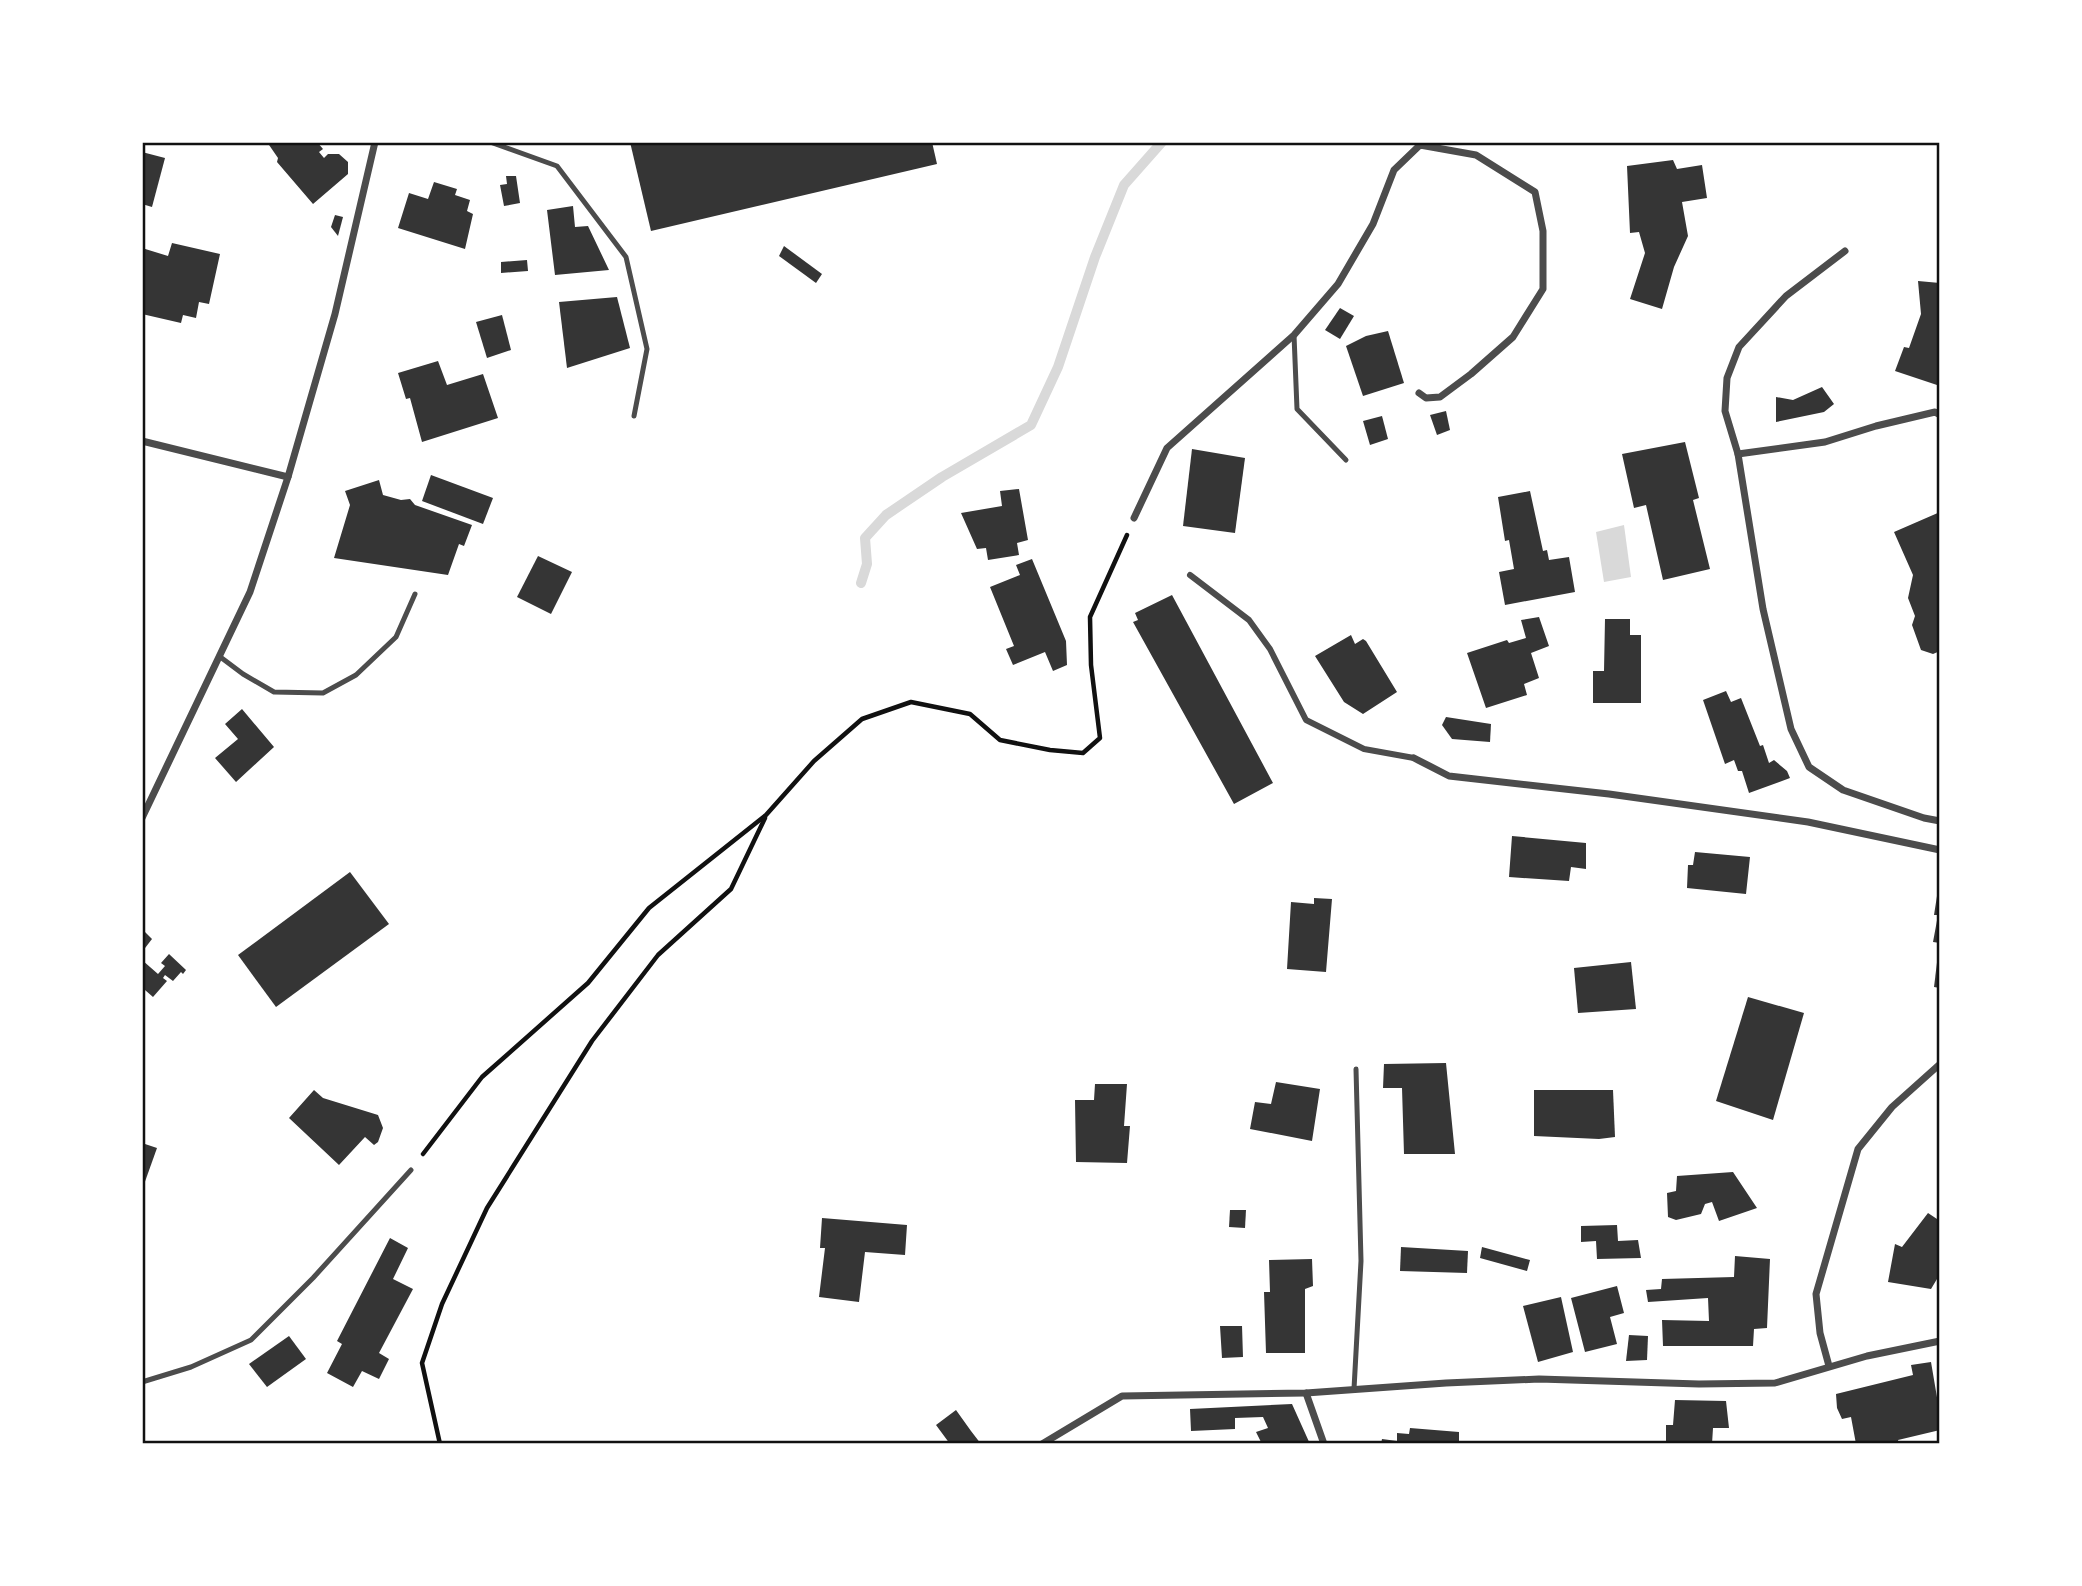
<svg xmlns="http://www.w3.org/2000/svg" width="2082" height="1586" viewBox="0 0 2082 1586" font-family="'Asap Condensed',sans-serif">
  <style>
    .water { fill: #d9d9d9 }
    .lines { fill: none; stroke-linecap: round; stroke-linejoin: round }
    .stream { stroke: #d9d9d9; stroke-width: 10 }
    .building { fill: #353535 }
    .path { stroke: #111; stroke-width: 4.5 }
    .service { stroke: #4c4c4c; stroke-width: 5 }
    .pedestrian { stroke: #4c4c4c; stroke-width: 6 }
    .minor { stroke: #4c4c4c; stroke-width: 7 }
    .neatline { fill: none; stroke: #111; stroke-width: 2.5 }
  </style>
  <rect width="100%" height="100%" fill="#fff"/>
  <path class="water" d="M1624,525L1631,577L1604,582L1596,532Z"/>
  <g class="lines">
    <path class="stream" d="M861,583L867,564L865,538L886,515L942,477L1031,425L1058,367L1095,257L1124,185L1162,142"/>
  </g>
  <g class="building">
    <path d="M267,142H317L323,149L319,152L324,158L328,154H339L348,162V174L313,204L277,162L278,158Z"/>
    <path d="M630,142H932L937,164L651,231Z"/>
    <path d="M142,152L165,158L152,207L142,204Z"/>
    <path d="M1673,160L1677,169L1702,165L1707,198L1682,202L1688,236L1674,267L1662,309L1630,299L1645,253L1639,232L1630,233L1627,166Z"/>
    <path d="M506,176H516L520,203L504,206L500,185L507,184Z"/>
    <path d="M434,182L457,189L455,195L470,200L467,211L473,214L465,249L398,228L409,193L428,199Z"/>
    <path d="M573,206L575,227L588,226L609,270L555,275L547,210Z"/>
    <path d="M335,215L343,217L338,236L331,227Z"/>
    <path d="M172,243L220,254L209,304L199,302L196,318L183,315L181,323L142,314V248L168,256Z"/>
    <path d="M784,246L822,274L816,283L779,256Z"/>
    <path d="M527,260L528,271L501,273V262Z"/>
    <path d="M1918,281L1940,283V386L1895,371L1904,347L1909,348L1921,314Z"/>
    <path d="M617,297L630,348L567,368L559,302Z"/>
    <path d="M1340,308L1354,316L1340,339L1325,330Z"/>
    <path d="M502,315L511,350L487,358L476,322Z"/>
    <path d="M1388,331L1404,383L1363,396L1346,346L1366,336Z"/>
    <path d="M438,361L447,385L483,374L498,418L422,442L410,398L406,399L398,373Z"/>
    <path d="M1822,387L1834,404L1824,412L1776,422V397L1793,400Z"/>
    <path d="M1446,411L1450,430L1437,435L1430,415Z"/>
    <path d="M1382,416L1388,439L1370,445L1363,421Z"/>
    <path d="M1685,442L1699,498L1693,500L1710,569L1663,580L1646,505L1634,508L1622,454Z"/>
    <path d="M1192,449L1245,458L1235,533L1183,526Z"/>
    <path d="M431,475L493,498L483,524L422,501Z"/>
    <path d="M379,480L383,495L401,500L410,499L415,505L472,525L464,546L459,544L448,575L334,558L350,505L345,491Z"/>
    <path d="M1019,489L1028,540L1017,543L1019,555L988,560L986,548L977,549L961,513L1002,506L1000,491Z"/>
    <path d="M1530,491L1543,551L1547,550L1549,560L1569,557L1575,592L1505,605L1499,572L1514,569L1509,540L1505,541L1498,497Z"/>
    <path d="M1940,512V651L1933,654L1921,650L1912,625L1915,616L1908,598L1913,575L1894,532Z"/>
    <path d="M538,556L572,572L551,614L517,597Z"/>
    <path d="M1032,559L1066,641L1067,665L1053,671L1045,652L1013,665L1006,649L1014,646L990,587L1020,575L1016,565Z"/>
    <path d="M1172,595L1273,783L1234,804L1133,622L1138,620L1135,613Z"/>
    <path d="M1539,617L1549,646L1531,653L1539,678L1524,684L1527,695L1486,708L1467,653L1507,640L1509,643L1526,638L1521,620Z"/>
    <path d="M1605,619H1630V635H1641V703H1593V671H1604Z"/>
    <path d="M1351,635L1355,644L1363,639L1366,641L1397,692L1363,714L1344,702L1315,656Z"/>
    <path d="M1726,691L1731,702L1741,698L1760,746L1763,745L1769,763L1774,760L1787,771L1790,778L1749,793L1742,771H1738L1734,760L1725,764L1703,700Z"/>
    <path d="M242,709L274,747L236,782L215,758L238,739L225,724Z"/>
    <path d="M1446,717L1491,724L1490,742L1452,739L1442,725Z"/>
    <path d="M1512,836L1586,843V869L1571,867L1569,881L1509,877Z"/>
    <path d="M1695,852L1750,857L1746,894L1687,888L1688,865H1693Z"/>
    <path d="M350,872L389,924L276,1007L238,955Z"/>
    <path d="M1937,896H1940V943L1933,942L1938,915H1934Z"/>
    <path d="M1314,898L1332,899L1326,972L1287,969L1291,902L1314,904Z"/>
    <path d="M142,929L152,939L142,952Z"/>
    <path d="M1939,946H1940V988L1934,987Z"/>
    <path d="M169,954L186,970L183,974L181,972L173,981L165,975L163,978L167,981L153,997L145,990L142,993V960L158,974L165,966L161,963Z"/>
    <path d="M1631,962L1636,1009L1578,1013L1574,968Z"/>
    <path d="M1748,997L1804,1013L1773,1120L1716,1101Z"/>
    <path d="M1446,1063L1455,1154H1404L1402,1088H1383L1384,1064Z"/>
    <path d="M1276,1082L1320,1089L1312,1141L1250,1129L1255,1102L1271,1104Z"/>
    <path d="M1095,1084H1127L1124,1126H1130L1127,1163L1076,1162L1075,1100H1094Z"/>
    <path d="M314,1090L323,1098L378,1115L383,1128L378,1142L374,1145L365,1137L339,1165L289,1118Z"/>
    <path d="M1534,1090H1613L1615,1137L1599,1139L1534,1136Z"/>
    <path d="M142,1143L157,1148L142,1190Z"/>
    <path d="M1733,1172L1757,1208L1719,1221L1712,1202L1705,1204L1701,1214L1676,1220L1668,1217L1667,1193L1676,1191L1677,1176Z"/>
    <path d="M1230,1210H1246L1245,1228L1229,1227Z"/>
    <path d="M1928,1213L1940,1221V1274L1931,1289L1888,1282L1895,1244L1902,1247Z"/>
    <path d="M822,1218L907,1225L905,1255L865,1252L859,1302L819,1297L825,1248H820Z"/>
    <path d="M1617,1225L1618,1241L1638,1240L1641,1258L1597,1259L1596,1241L1581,1242V1226Z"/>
    <path d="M390,1238L408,1248L393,1279L413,1289L379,1353L389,1359L379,1379L362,1371L353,1387L327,1373L342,1344L337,1341Z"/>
    <path d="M1401,1247L1468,1251L1467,1273L1400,1271Z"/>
    <path d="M1482,1247L1530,1260L1527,1271L1480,1258Z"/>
    <path d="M1735,1256L1770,1259L1767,1328L1754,1329L1753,1346H1663L1662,1320L1709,1321L1708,1298L1648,1302L1646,1290L1661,1289L1662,1279L1734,1277Z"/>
    <path d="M1312,1259L1313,1286L1305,1289V1353H1266L1264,1292H1270L1269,1260Z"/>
    <path d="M1617,1286L1624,1313L1610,1317L1617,1344L1585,1352L1571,1298Z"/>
    <path d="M1561,1297L1573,1352L1538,1362L1523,1306Z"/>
    <path d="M1220,1326H1242L1243,1357L1222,1358Z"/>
    <path d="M1629,1335L1648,1336L1647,1360L1626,1361Z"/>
    <path d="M289,1336L306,1359L267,1387L249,1364Z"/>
    <path d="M1931,1362L1940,1415V1430L1898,1440L1899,1444H1856L1851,1417L1842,1419L1837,1408L1836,1394L1913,1375L1911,1365Z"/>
    <path d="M1675,1400L1726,1401L1729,1428H1713L1712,1444H1666V1425H1673Z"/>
    <path d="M1292,1404L1310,1444H1262L1256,1432L1268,1428L1263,1417L1235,1418V1429L1191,1431L1190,1409Z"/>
    <path d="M956,1410L971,1431L981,1444H950L936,1425Z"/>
    <path d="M1410,1428L1459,1432V1441L1477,1442V1444H1381L1382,1439L1397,1441V1433L1409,1434Z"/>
  </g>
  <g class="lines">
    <g class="path">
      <path d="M423,1154L482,1077L588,983L649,908L766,815L814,761L862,719L911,702L970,714L1000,740L1050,750L1083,753L1100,738L1091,665L1090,617L1127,535"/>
      <path d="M440,1444L422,1363L442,1304L487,1208L592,1041L658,955L731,889L765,818"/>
    </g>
    <g class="service">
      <path d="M490,142L557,166L626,257L647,349L634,416"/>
      <path d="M1294,335L1297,409L1346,460"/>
      <path d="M219,656L243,674L274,692L323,693L356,675L396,637L415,594"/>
      <path d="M142,1382L191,1367L251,1340L313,1278L411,1170"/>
      <path d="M1354,1389L1361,1261L1356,1069"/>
    </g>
    <path class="pedestrian" d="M1190,575L1249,620L1270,649L1306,720L1364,749L1414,758"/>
    <g class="minor">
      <path d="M1845,251L1786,296L1739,347L1727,378L1725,411L1738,454L1763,609L1791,729L1809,767L1843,790L1924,818L1940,821"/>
      <path d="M142,441L288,477"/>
      <path d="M1738,454L1825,442L1876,426L1935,412L1940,415"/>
      <path d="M1134,518L1167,448L1294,335L1338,284L1373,224L1394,170L1420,145L1476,155L1535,192L1543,231V289L1513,337L1471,374L1440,397L1426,398L1419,393"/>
      <path d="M1414,758L1449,776L1609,794L1808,822L1940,850"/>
      <path d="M142,818L250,592L288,477L335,314L375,142"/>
      <path d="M1829,1366L1820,1333L1816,1294L1858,1149L1892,1107L1940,1064"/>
      <path d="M1306,1393L1324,1444"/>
      <path d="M1042,1444L1122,1396L1306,1393L1446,1383L1539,1379L1699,1384L1775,1383L1867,1356L1940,1341"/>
    </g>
  </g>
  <rect width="2082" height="1586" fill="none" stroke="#ffffff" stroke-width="287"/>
  <rect x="144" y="144" width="1794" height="1298" class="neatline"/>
</svg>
